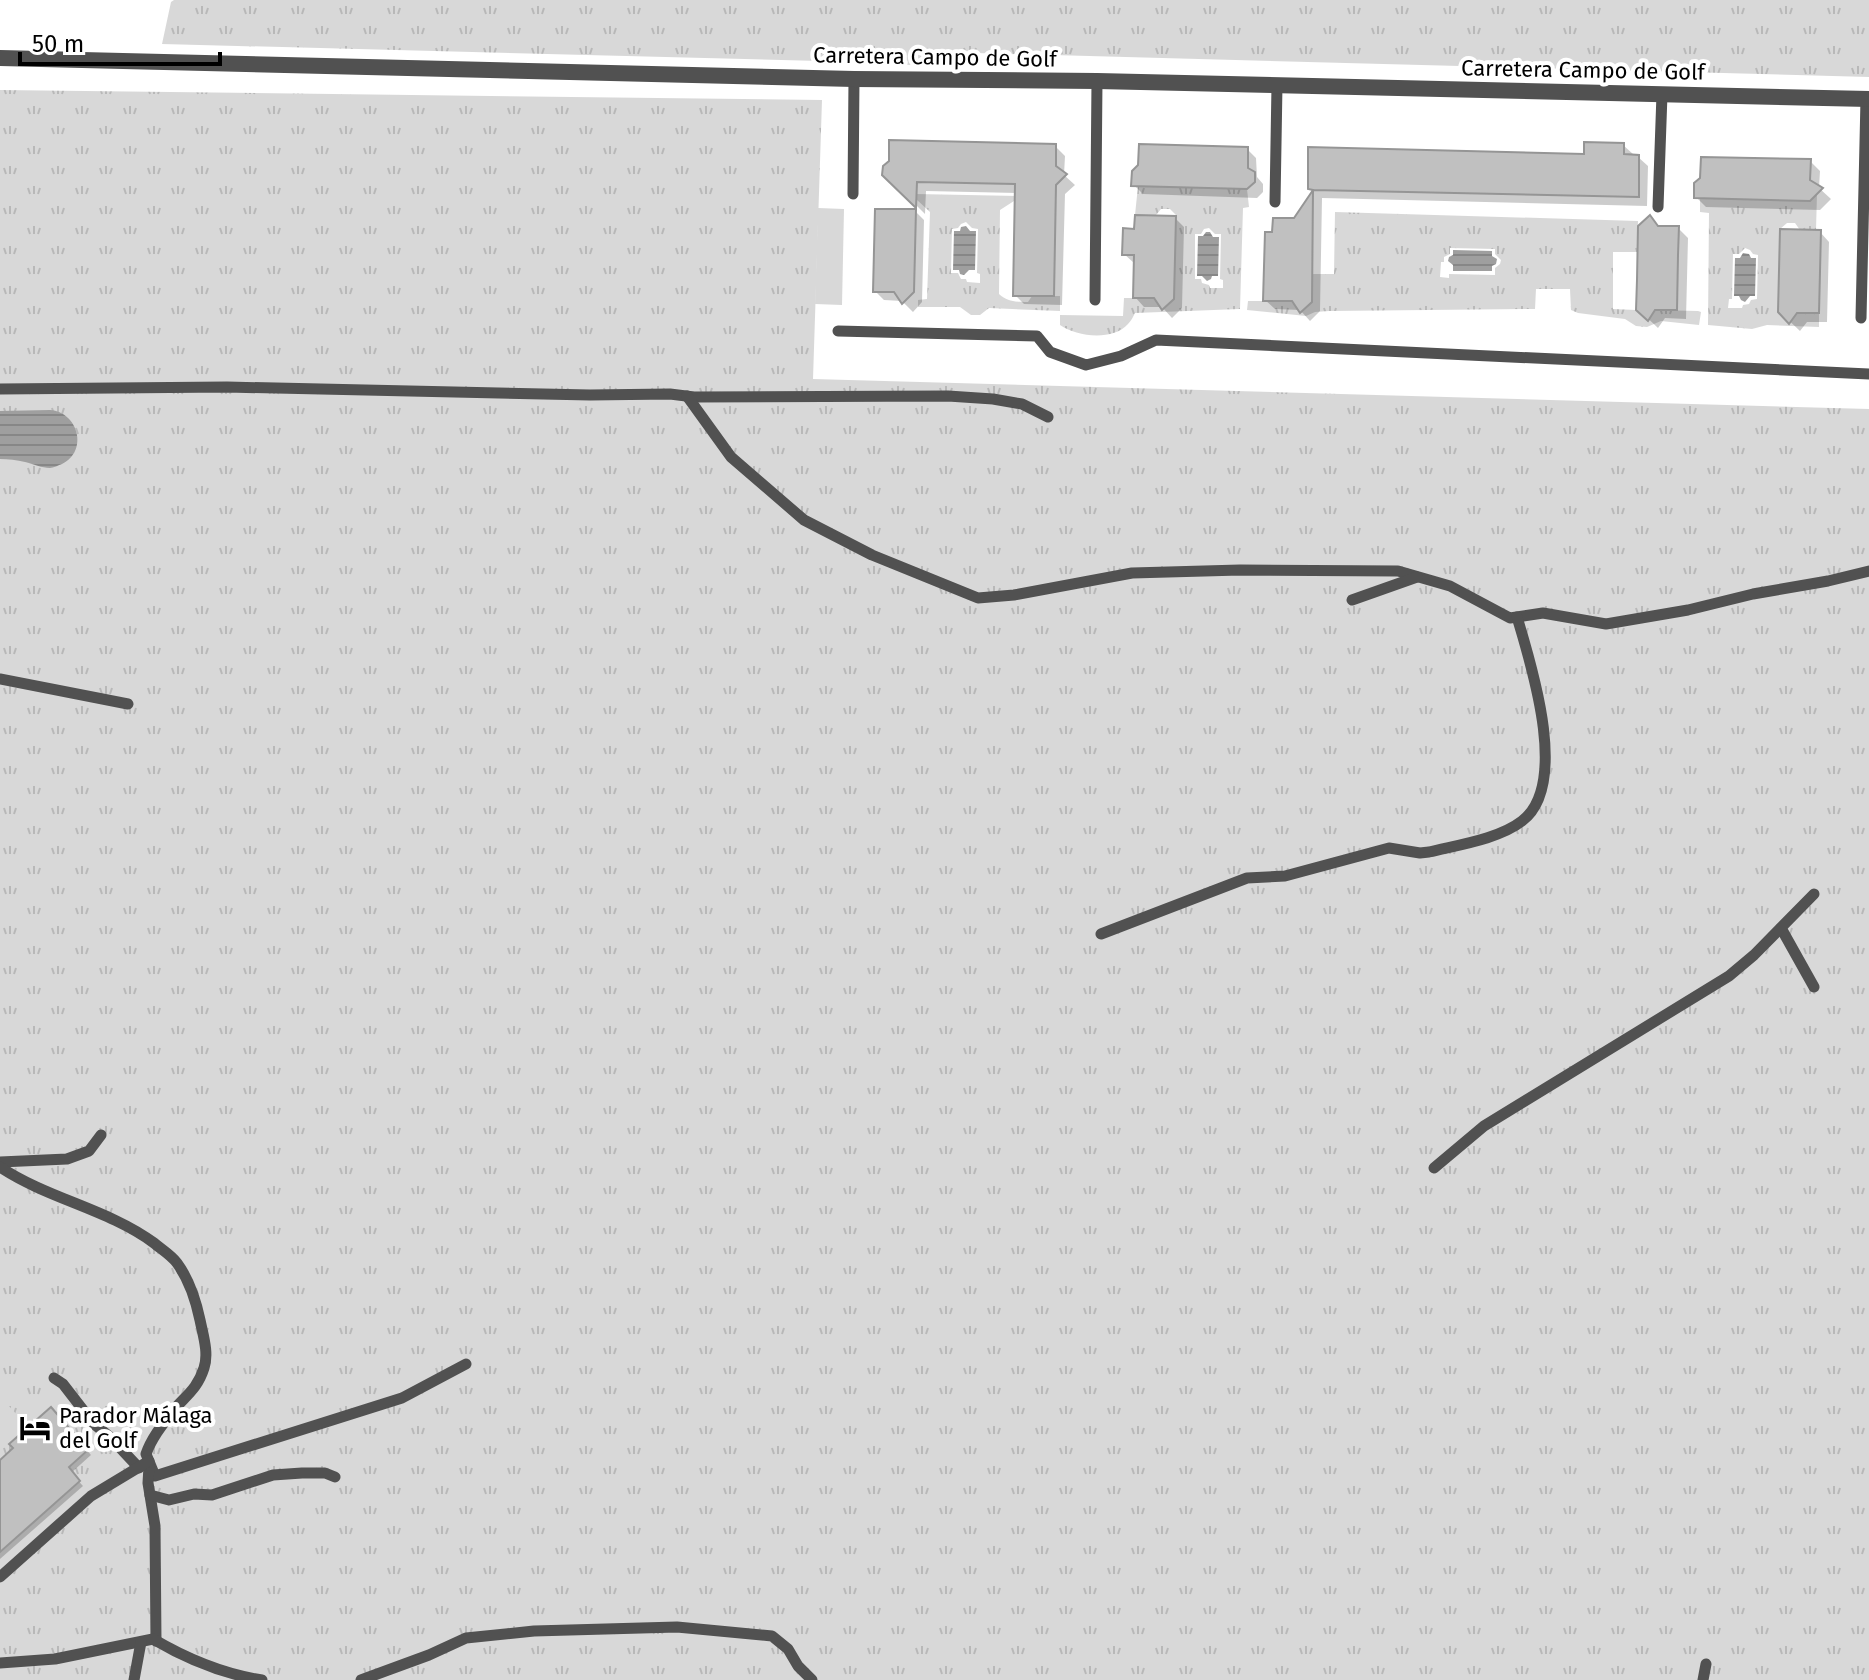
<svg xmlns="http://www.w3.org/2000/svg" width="1869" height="1680" viewBox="0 0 1869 1680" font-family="'Fira Sans',sans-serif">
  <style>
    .grass { fill: url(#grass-tufts); fill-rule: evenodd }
    .garden { fill: #d8d8d8 }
    .water { fill: url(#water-rules) }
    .shadow { fill: #0003 }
    .building { fill: #c0c0c0; stroke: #959595; stroke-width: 2 }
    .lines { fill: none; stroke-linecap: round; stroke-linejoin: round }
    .service { stroke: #515151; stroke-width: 11 }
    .tertiary { stroke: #515151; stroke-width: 16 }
    .labels { text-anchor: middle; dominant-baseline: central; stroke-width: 8; stroke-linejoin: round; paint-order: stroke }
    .street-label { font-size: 22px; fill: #000; stroke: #fff }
    .poi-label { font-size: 22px; fill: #000; stroke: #fff; text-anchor: start }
  </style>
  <defs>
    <pattern id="grass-tufts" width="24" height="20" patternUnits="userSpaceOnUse" patternTransform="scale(2)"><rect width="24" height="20" fill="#d8d8d8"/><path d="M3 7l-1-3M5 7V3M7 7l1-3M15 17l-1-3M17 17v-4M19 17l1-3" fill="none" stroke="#b8b8b8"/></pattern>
    <pattern id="water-rules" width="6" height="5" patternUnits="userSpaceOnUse" patternTransform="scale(2)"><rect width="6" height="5" fill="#9f9f9f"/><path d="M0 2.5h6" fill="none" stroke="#878787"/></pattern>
  </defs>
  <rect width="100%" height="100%" fill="#fff"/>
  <g class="grass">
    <path d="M174,0H1869V77L975,53L943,54L934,66L821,61L162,44L171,2Z"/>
    <path d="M0,90L822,100L813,379L1869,409V1680H0Z"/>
    <path d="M1138,186L1247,189L1249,207L1243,208L1240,309L1135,313C1133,317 1131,321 1128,324C1113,341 1077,337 1060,325V315L1123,316L1124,298H1154L1159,305H1167L1174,299L1176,215L1170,209H1161L1156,215H1135ZM1209,228L1215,234H1221L1220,279L1223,280V288H1210L1209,285L1202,283L1201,279H1195V234H1201L1204,229Z"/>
    <path d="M916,194L1024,196V201H1014L1000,210L999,294C1008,302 1016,302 1028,302L1032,296H1060V311L989,308L980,315H971L960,307H918V300L927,299L930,212L916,199ZM966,222L972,228L978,229L977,273L980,274V283L967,282L966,279H961L958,273H951L952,229L958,228L961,224Z"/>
    <path d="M1817,194L1816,230H1800L1795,223H1787L1780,229L1778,312L1784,319H1793L1797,313H1819V327L1767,325L1752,329L1708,325L1709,213L1700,212V198L1810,201ZM1745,248L1750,250L1753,254L1758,255L1757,299L1751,300L1749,304L1743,305L1742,308H1728L1729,299H1732L1733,254H1739Z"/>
    <path d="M1335,212L1638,221L1637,252H1613V309L1636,310L1651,316L1655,310L1698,311L1701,312L1699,325L1661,321L1647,327L1636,326L1625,319L1578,313L1571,310L1570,289H1536L1535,309L1329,311L1315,312L1306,316L1247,310L1248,301H1292L1297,308H1305L1312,274H1334ZM1450,248L1495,249V254L1501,260L1500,264L1495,268V275L1449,274V278L1440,277L1441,262H1444V257L1450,254Z"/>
  </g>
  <g class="garden">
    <path d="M818,208L844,209L842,305L815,304Z"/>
    <path d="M0,1396L27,1426L0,1451Z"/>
  </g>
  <g class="water">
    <path d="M966,226L970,231H976L975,270H969L964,275L960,274L959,270H953L954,231H960L961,227Z"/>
    <path d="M1206,232H1210L1213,237H1219L1218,276H1212L1211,279L1207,281L1202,276H1197L1198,236H1203Z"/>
    <path d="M1453,250L1492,251V256L1497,259L1496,264L1492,266V271H1453V265L1448,261L1449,257L1453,255Z"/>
    <path d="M1743,253L1749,254L1751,258H1756L1755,296H1750L1745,302L1741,300L1739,296H1734L1735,258H1740Z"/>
    <path d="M50,410C78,412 89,451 62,464C59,465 53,468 50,468C42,468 33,464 25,462C17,460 8,459 0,459V411Z"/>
  </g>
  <g class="shadow">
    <path d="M1623,145L1633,154V157H1638L1648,166L1647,206L1322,198L1320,311L1310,321L1300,310L1275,309L1265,300L1274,234L1295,220L1314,192L1310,189L1586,156Z"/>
    <path d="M1055,146L1065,156L1064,175L1075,185L1065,194L1062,305L1024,304L1015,295L1017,193L926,191L925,214L885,174Z"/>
    <path d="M1247,149L1256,158L1257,177L1263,184V192L1257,198L1143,194L1134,185Z"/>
    <path d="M1810,161L1820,171L1819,188L1831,199L1820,210L1706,207L1696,197L1702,179Z"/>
    <path d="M915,211L924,220L922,302L913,312L902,301L884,300L875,291Z"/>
    <path d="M1175,218L1184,227L1182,308L1172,318L1162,307H1144L1135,297L1134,263L1124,254L1136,231Z"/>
    <path d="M1660,228H1678L1688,238L1686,319L1665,318L1658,328L1638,309Z"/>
    <path d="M1820,232L1829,242L1827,322H1807L1800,331L1780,312Z"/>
    <path d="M51,1410L91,1455L71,1473L83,1486L0,1559V1468Z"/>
  </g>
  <g class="building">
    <path d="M889,140L1056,144V166L1067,174L1056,185L1054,296H1013L1015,184L917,182L916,208L882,175L883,166L889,161Z"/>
    <path d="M1584,142L1624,143V154L1639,155V197L1313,190L1312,302L1300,313L1292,301H1263L1265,232H1272L1273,218H1294L1313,190L1308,189V147L1584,154Z"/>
    <path d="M1139,144L1248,147V168L1255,172V182L1247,189L1131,186L1132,171L1138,165Z"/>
    <path d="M1701,157L1811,159L1810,180L1823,188L1810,201L1694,198V183L1700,178Z"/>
    <path d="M875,209H916L914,292L902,304L894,292H873Z"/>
    <path d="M1135,215L1176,216L1174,299L1162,310L1154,298H1133L1134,255H1122L1123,228L1134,229Z"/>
    <path d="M1650,215L1658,226H1679L1678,255L1677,310H1655L1648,321L1636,310L1637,280L1638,226Z"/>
    <path d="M1780,229L1821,230L1819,313H1797L1789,324L1778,312Z"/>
    <path d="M51,1407L88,1450L69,1467L80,1481L0,1552V1460L13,1448L9,1444Z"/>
  </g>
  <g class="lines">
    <g class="service">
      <path d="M853,194L854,79"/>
      <path d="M1275,202L1277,85"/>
      <path d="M1658,207L1662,94"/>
      <path d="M1095,300L1097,81"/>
      <path d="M1861,318L1866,99"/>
      <path d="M838,331L1037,336L1050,352L1086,365L1121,356L1156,340L1869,374"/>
      <path d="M0,389L227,387L590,395L670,394L694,397L948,396L993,399L1022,404L1048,417"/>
      <path d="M687,396L731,457L804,520L872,555L978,598L1014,595L1132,573L1240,570L1398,571L1450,586L1510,618L1543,613L1606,624L1688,610L1753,594L1828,581L1869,571"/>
      <path d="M1352,600L1417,577"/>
      <path d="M0,679L128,704"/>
      <path d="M1781,928L1814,987"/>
      <path d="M1101,934L1247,878L1285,876L1389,848L1420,853L1429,852C1457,845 1499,839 1522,821C1570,785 1531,664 1517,617"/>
      <path d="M0,1162L67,1159L89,1151L101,1135"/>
      <path d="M0,1167C48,1199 108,1209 154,1243C161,1249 171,1255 177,1263C188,1278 196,1301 200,1320C203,1335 209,1353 204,1368C197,1390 185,1396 172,1412C162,1425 151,1439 146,1454L155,1476L402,1398L466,1364"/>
      <path d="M1434,1168L1484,1126L1729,976L1754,955L1814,894"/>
      <path d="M54,1378L63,1384L94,1424L110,1437L139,1468"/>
      <path d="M149,1466L148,1483L155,1526L156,1641"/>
      <path d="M150,1495L169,1500L194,1494L212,1495L273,1475L302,1473H325L335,1477"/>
      <path d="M0,1577L91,1496L149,1461"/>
      <path d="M0,1663L55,1659L153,1639C187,1659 223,1674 262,1680"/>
      <path d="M134,1680L141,1642"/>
      <path d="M361,1680L429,1655L466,1638L534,1631L677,1627L772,1636L788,1649L798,1666L812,1680"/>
      <path d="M1703,1680L1706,1664"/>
    </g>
    <path class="tertiary" d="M0,58L854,79L1097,81L1869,99"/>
  </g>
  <defs>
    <symbol id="hotel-bare" viewBox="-9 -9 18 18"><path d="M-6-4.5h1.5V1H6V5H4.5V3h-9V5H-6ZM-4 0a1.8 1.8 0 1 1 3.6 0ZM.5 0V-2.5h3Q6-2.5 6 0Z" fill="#000" stroke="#fff" stroke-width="2.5" paint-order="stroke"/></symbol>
  </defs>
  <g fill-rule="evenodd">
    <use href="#hotel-bare" x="13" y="1406" width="44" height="44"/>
  </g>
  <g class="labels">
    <g class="street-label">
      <text transform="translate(935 57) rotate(1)">Carretera Campo de Golf</text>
      <text transform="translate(1583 70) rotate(1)">Carretera Campo de Golf</text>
    </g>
    <g class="poi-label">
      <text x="59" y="1415">Parador Málaga<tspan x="59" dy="25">del Golf</tspan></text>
    </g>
  </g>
  <path d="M20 52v12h200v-12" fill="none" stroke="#000000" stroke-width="4"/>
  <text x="32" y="52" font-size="24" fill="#000000" stroke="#ffffff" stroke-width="6" paint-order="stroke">50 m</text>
</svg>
